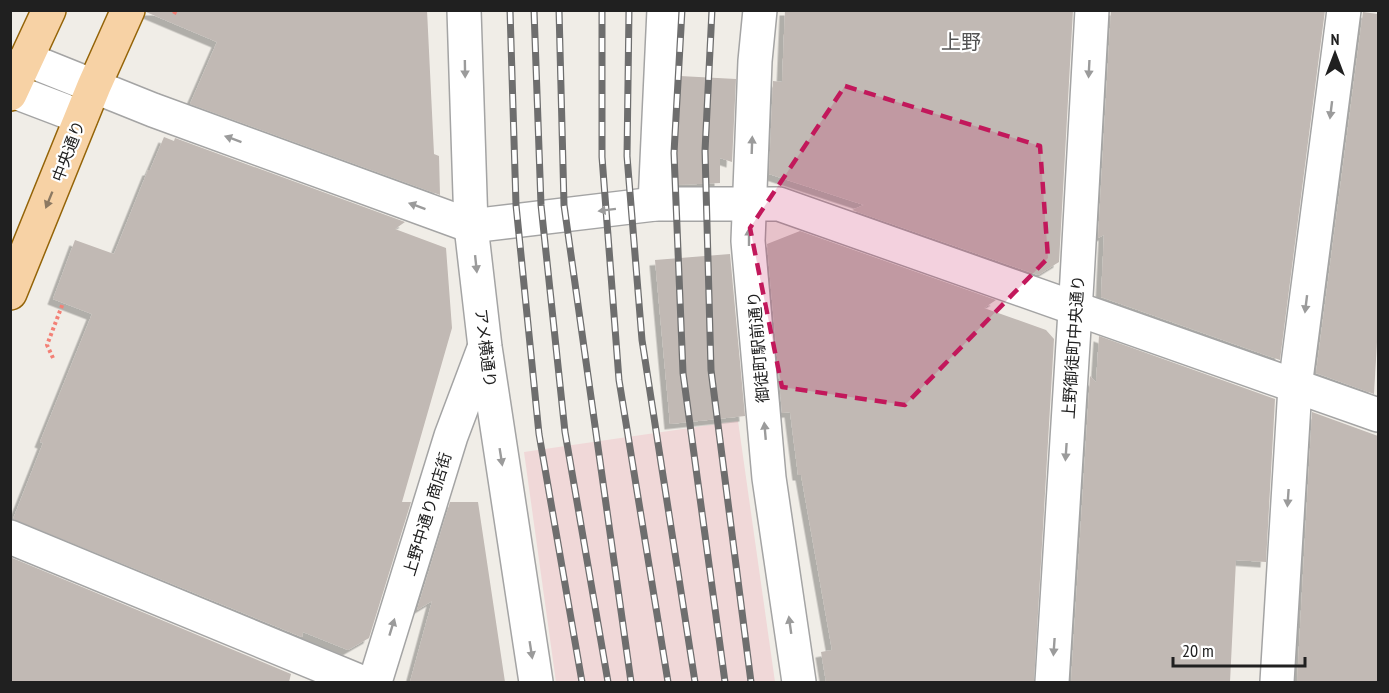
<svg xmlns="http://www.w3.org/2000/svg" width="1389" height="693" viewBox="0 0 1389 693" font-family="'PT Sans Narrow','Noto Sans JP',sans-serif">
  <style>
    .commercial { fill: #f0d8d8 }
    .building { fill: #c1b9b4; filter: url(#shadow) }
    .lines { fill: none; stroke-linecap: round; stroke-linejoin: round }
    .minor-casing { stroke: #a4a4a4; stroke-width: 36 }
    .major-casing { stroke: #946408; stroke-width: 36 }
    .path { stroke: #f38076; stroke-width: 4; stroke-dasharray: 3 3; stroke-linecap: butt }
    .minor { stroke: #fff; stroke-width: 33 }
    .major { stroke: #f7d2a5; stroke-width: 33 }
    .rail-casing { stroke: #6e6e6e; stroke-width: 7 }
    .rail { stroke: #fff; stroke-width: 4.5; stroke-dasharray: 14; stroke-linecap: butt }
    .oneway { fill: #9b9b9b }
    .oneway2 { fill: #8c7962 }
    .marked { fill: #c2185b; fill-opacity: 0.2; stroke: #c2185b; stroke-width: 4.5; stroke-dasharray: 12 8; stroke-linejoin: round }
    .labels { text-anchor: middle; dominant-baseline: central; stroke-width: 4.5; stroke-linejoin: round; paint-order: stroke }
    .street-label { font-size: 16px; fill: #202020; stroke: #fff }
    .quarter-label { font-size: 20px; fill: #535353; stroke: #fff }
  </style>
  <defs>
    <filter id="shadow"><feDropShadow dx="-5.5" dy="5.5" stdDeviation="0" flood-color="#0004"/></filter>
  </defs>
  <rect width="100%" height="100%" fill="#f0ede7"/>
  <path class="commercial" d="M738,421L775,682H556L524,452Z"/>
  <g class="building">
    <path d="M146,10H427L434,154L439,156L440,195L190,104L217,42L146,12Z"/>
    <path d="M785,10H1073L1059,262L1038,275L852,210L864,205L769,174L773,81L782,82Z"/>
    <path d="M1111,10H1325L1280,360L1101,297L1104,235L1098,238Z"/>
    <path d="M1363,12L1378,14V325L1374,394L1316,373Z"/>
    <path d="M680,76L736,79L732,162L720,158V183L675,185Z"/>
    <path d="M164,137L174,141L175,138L405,222L395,229L446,248L452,328L402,502H411L369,638L348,650L303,632L302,637L13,519L43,443L40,442L92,314L53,299L75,240L114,254L148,170H150Z"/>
    <path d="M800,231L996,300L984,308L1046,330L1054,339L1034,682H826L821,652L832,650L801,475H798L790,412L782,413L767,244Z"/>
    <path d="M730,254L745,416L670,424L655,260Z"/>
    <path d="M1099,336L1275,399L1266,562L1236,560L1230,682H1071L1090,376L1096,382Z"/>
    <path d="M1312,412L1378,436V682H1297Z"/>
    <path d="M450,502H478L505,682H410L432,601L417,610Z"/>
    <path d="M10,557L291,674L289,682H10Z"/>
  </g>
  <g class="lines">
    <defs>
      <g id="minor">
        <path d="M464,10L471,226L485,347L536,682"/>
        <path d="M760,10L755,61L748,241L769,478L799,682"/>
        <path d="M26,59L153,110L471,226L655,204H779L1378,415"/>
        <path d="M10,90L81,117"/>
        <path d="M655,204L664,10"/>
        <path d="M10,537L361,682"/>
        <path d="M375,682L451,436L483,351"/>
        <path d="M1052,682L1077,279L1092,10"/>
        <path d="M1277,682L1295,387L1344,10"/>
      </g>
      <g id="major">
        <path d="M10,94L49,10"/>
        <path d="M10,293L94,86L128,10"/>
      </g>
    </defs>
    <use href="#minor" class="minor-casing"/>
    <use href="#major" class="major-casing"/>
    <g class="path">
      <path d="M174,14L176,10"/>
      <path d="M53,358L47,345L63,303"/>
    </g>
    <use href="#minor" class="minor"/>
    <use href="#major" class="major"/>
    <defs>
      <g id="rail">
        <path d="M510,10L516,205L539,434L582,682"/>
        <path d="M534,10L541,205L565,432L608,682"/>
        <path d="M559,10L564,205L631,682"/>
        <path d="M602,10V157L619,380L668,682"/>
        <path d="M629,10L627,156L642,340L695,682"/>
        <path d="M682,10L674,153L683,373L725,682"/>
        <path d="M712,10L705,151L711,370L751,682"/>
      </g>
    </defs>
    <use href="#rail" class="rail-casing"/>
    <use href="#rail" class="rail"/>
  </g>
  <defs><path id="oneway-solid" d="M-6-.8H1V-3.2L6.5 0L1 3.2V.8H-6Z" transform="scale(1.5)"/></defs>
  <g class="oneway">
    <use href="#oneway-solid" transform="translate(465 69) rotate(89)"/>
    <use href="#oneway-solid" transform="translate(1089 69) rotate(93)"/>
    <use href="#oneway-solid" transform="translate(1331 110) rotate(97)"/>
    <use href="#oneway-solid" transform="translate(233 139) rotate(-160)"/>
    <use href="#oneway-solid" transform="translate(752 145) rotate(-88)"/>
    <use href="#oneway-solid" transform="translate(417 206) rotate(-160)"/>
    <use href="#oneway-solid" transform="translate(607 210) rotate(173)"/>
    <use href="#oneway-solid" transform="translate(749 237) rotate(-90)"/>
    <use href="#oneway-solid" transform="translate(476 264) rotate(84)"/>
    <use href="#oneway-solid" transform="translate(1306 304) rotate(97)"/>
    <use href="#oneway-solid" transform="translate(765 431) rotate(-95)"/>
    <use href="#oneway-solid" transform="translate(1066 452) rotate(94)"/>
    <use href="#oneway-solid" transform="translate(501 457) rotate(81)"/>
    <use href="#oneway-solid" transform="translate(1288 498) rotate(94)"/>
    <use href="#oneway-solid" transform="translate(790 625) rotate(-98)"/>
    <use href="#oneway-solid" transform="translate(392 627) rotate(-73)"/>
    <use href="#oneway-solid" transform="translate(1054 647) rotate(94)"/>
    <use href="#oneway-solid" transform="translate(531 650) rotate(81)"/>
  </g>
  <use class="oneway2" href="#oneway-solid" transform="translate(49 200) rotate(112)"/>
  <path class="marked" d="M845,86L1040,146L1048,258L905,405L782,387L750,228Z"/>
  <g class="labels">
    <g class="street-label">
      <text transform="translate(68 151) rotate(-69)">中央通り</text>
      <text transform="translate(758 347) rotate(-95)">御徒町駅前通り</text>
      <text transform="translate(1073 347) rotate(-86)">上野御徒町中央通り</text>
      <text transform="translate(486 348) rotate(83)">アメ横通り</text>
      <text transform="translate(427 514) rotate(-73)">上野中通り商店街</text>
    </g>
    <g class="quarter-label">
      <text x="961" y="42">上野</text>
    </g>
  </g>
  <rect width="1389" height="693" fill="none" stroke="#202020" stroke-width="24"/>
  <g transform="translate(1335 54)" stroke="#ffffff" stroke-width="4.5" paint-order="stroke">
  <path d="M0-4.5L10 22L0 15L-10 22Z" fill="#202020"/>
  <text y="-9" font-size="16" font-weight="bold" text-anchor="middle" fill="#202020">N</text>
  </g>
  <path d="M1173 657v9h132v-9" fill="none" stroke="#202020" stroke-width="3"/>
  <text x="1182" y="657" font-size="18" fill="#202020" stroke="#ffffff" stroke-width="4.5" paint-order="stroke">20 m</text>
</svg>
